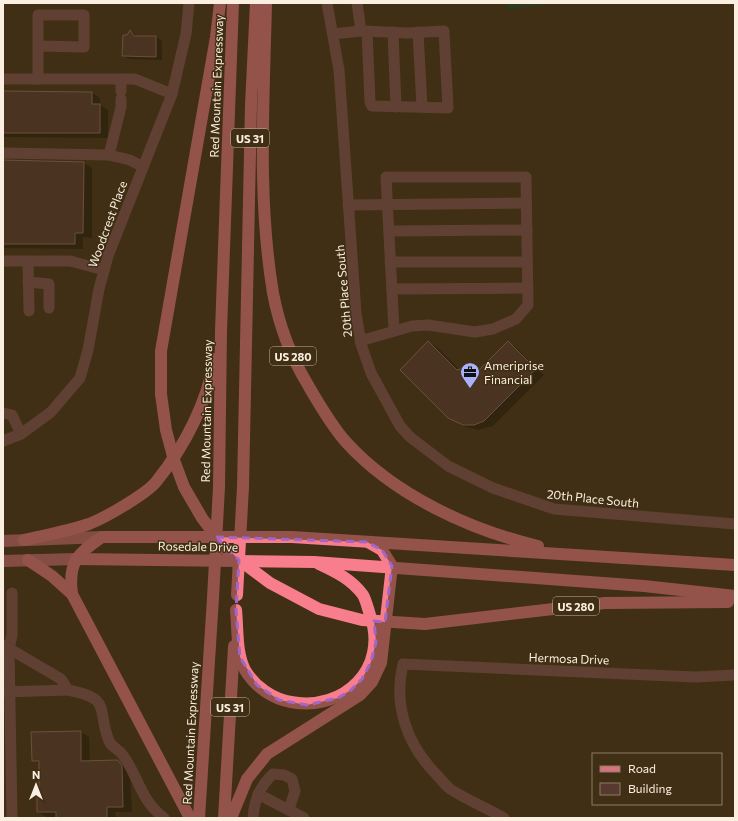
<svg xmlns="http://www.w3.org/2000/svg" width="738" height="821" viewBox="0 0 738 821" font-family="Commissioner,sans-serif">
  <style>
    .green { fill: #164a2f }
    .shadow { fill: #0007 }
    .building { fill: #58392f; stroke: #9c796d }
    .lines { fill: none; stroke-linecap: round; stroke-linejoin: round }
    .minor { stroke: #875459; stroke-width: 11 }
    .major { stroke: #d8727e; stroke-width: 12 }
    .highway { stroke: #f87d8d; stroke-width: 12 }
    .highway-bridge { stroke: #f87d8d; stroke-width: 12 }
    .marked { fill: none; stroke: #a166c9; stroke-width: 3; stroke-dasharray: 8 5; stroke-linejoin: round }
    .labels { text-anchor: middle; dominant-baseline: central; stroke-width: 3; stroke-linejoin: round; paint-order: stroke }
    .shield { fill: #402f14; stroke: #c2b5a3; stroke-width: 1 }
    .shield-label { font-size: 11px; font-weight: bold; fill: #faefe0 }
    .street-label { font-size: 12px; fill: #faefe0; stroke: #402f14 }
    .poi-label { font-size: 12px; fill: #faefe0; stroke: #402f14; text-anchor: start }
  </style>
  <rect width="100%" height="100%" fill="#402f14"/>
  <path class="green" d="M507,3H555L507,10Z"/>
  <g class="shadow">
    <path d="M131,31L138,37H156L162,41V60L129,59L123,56Z"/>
    <path d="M3,92H91L100,98V105L108,110V138L3,137Z"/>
    <path d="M3,161L84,163L92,168V238L83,237V249L3,248Z"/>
    <path d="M428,342L437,347L460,370L479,371L508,342L516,347L544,375L493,426L478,430L463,426L453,420Z"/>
    <path d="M81,732L89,737L90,762H118L127,767L130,772L132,812H115L116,818H57V817H47L38,812L40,791V764L33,760Z"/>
  </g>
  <g class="building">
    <path d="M130,30L134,36H156V57L122,56L123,35H127Z"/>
    <path d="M3,91L92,92V104H100V133H3Z"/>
    <path d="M3,160L84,162L83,233H75V244H3Z"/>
    <path d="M428,341L457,370L468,366L479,370L508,341L536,369L484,421L474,425H463L448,418L400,370Z"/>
    <path d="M81,731V761L118,760L122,766L123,807H107V818H56V812H37V790H39V761H32L31,732Z"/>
  </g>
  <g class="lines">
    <g class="minor">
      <path d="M327,3L339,70L356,313L361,344L371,373L400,426L410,437L448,466L493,488L554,509L735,524"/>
      <path d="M361,31H364L407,33L444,31L448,108L372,106L370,102L367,31"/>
      <path d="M393,32L396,107"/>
      <path d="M418,32L422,107"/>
      <path d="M333,34L361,31L357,3"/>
      <path d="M3,79H135L172,94"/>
      <path d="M38,79V15H84V47L38,46"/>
      <path d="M121,79V91"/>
      <path d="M3,153L109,155L121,107V99"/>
      <path d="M109,155L130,160L143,167"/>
      <path d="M348,205L526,203"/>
      <path d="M389,231L527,230"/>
      <path d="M3,261H70L104,270"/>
      <path d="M28,261L29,311"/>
      <path d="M390,262H527"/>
      <path d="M28,282L49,284V308"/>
      <path d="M392,289L528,288"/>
      <path d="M360,341L412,326L428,325L475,332L493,329L516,319L528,305L526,177H386L394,330"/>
      <path d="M3,413L12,415L21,434"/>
      <path d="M3,441L21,434L51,412L80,378L88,350L99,289L108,256L172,94L186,34L189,3"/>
      <path d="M12,593V635L9,649L12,818"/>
      <path d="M3,645L61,679L68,690C113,699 96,708 109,741C112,748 119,749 122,754C139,776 139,799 164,818"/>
      <path d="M4,692L68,690"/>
      <path d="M258,794L304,818"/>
      <path d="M253,818C254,800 260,786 273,774L284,775L292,779L295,791L289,809"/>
      <path d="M504,818C487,808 467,800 450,789C445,785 440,778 435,773C407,744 393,705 403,664L695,677L735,675"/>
    </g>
    <g class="major">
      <path d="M3,541L102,537"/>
      <path d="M3,561L76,559"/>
    </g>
    <g class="highway">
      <path d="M266,3C264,99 257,197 273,293C279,325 291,357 308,385C319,404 331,425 346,442C394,495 470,530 538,546"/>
      <path d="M161,394V351L216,37L220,3"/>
      <path d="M219,487L221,331L233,3"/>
      <path d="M243,487L251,105L256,3"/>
      <path d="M24,540C46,535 68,531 89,524C105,518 146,494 156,482C185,446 206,404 215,359"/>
      <path d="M76,559L314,562L644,586L735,596"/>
      <path d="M28,560L52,576L72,594"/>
      <path d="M236,610C238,629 236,653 245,670C255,687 273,699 291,702C344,712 389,668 370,615C368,609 366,600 363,595C351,579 336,572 319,564"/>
      <path d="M425,624L605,603L728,602"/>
      <path d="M190,818L72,594C68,562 77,554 102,537H292L735,565"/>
      <path d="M199,818L213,598"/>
      <path d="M224,818L234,646"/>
      <path d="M231,818L247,779L267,754L360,695L372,682L381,663L392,566L382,550L368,542"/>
    </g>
    <g class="highway-bridge">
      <path d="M161,394L166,430L174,460L184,487L202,518L226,550L270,583L319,609L362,620L425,624"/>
      <path d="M237,595L243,487"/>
      <path d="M213,598L219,487"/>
    </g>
  </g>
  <path d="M0 0H738V821H0ZM216,537L367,542L382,550L392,566L385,622L374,621L376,642L371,662L362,679L351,690L338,698L307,705L279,700L257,685L240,657L236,610L239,560Z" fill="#402f14" fill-opacity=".55" fill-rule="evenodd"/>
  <path class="marked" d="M216,537L367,542L382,550L392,566L385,622L374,621L376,642L371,662L362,679L351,690L338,698L307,705L279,700L257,685L240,657L236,610L239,560Z"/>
  <defs>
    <symbol id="office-pin" viewBox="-11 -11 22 30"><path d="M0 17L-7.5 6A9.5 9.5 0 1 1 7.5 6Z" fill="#a9b0fc" stroke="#402f14"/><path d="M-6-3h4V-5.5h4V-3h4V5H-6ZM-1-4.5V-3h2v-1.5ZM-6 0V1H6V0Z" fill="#111"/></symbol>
  </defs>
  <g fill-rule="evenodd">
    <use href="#office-pin" x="459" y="361" width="22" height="30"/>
  </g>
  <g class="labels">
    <g class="shield">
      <rect x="231" y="129" width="38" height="18" rx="3"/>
      <rect x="270" y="347" width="46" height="18" rx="3"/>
      <rect x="553" y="597" width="46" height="18" rx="3"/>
      <rect x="211" y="698" width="38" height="18" rx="3"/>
    </g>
    <g class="shield-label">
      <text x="250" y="138">US 31</text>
      <text x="293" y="356">US 280</text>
      <text x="576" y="606">US 280</text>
      <text x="230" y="707">US 31</text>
    </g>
    <g class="street-label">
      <text transform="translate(216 86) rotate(-88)">Red Mountain Expressway</text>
      <text transform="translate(107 224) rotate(-70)">Woodcrest Place</text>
      <text transform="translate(343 291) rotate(-95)">20th Place South</text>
      <text transform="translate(206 411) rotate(-89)">Red Mountain Expressway</text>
      <text transform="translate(593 498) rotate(6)">20th Place South</text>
      <text transform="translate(198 546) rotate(1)">Rosedale Drive</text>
      <text transform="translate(569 658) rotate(2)">Hermosa Drive</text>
      <text transform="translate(190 733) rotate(-87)">Red Mountain Expressway</text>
    </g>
    <g class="poi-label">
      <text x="484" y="365">Ameriprise<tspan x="484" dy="14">Financial</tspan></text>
    </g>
  </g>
  <rect width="738" height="821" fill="none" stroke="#faefe0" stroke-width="8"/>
  <rect x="592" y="753" width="130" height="52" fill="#402f14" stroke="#8a7c66"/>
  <rect x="600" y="766" width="20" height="6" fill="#d8727e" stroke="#8a7c66"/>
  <text x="628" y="773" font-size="12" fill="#faefe0">Road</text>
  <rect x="600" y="783" width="20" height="12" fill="#58392f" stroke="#8a7c66"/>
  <text x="628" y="793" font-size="12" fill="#faefe0">Building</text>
  <g transform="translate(36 785)" stroke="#402f14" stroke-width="3" paint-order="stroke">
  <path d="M0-3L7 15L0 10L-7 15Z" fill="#faefe0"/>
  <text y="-6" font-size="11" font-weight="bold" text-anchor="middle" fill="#faefe0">N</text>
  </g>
</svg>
